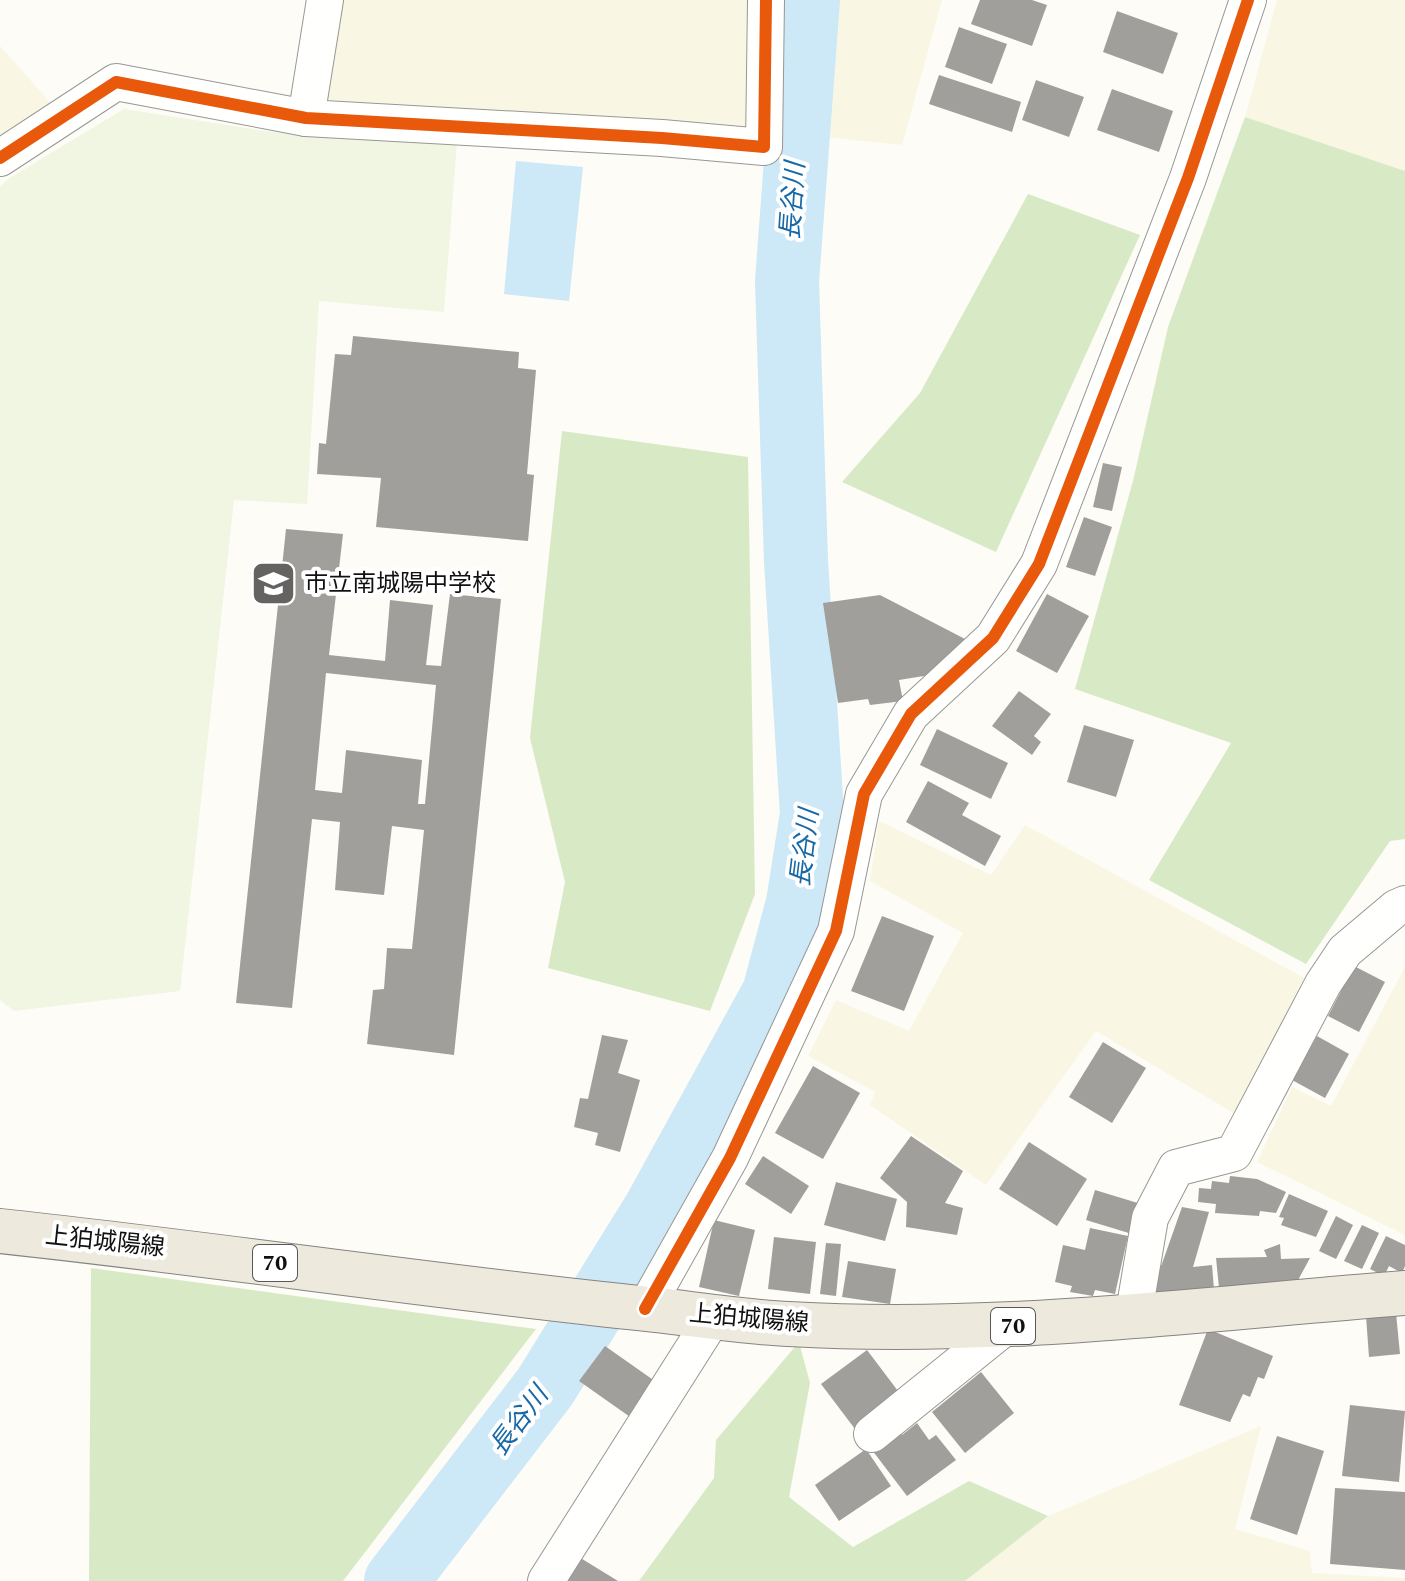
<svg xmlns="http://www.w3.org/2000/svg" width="1405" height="1581" viewBox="0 0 1405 1581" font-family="Spectral,'Noto Sans JP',serif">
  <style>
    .farmland { fill: #f9f7e4 }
    .forest { fill: #d8eac5 }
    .pitch { fill: #f0f6e1 }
    .water { fill: #cde8f7 }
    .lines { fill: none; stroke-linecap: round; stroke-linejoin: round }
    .river { stroke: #cde8f7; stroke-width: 64 }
    .building { fill: #a19f9c; fill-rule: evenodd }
    .street-casing { stroke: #979795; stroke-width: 38 }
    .primary-casing { stroke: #858482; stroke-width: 46 }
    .street { stroke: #fffffe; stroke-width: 36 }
    .primary { stroke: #ede9dc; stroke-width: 44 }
    .cycleway-casing { stroke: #fff; stroke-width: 17 }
    .cycleway { stroke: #e8590c; stroke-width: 12 }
    .labels { text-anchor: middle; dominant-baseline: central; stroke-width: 8; stroke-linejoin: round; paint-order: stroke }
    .shield { fill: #fff; stroke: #585858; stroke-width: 2 }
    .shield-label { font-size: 22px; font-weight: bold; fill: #111 }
    .poi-label { font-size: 24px; fill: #111; stroke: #fff; text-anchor: start }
    .street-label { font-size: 24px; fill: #111; stroke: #fff }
    .water-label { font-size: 26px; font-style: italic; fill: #1768a6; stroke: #fff }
  </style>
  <rect width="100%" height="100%" fill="#fdfcf7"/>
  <g class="farmland">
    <path d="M340,0H749L747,128L326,100Z"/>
    <path d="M828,0H942L902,145L825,137Z"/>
    <path d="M1277,0H1405V171L1245,117Z"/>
    <path d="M0,46L55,108L0,138Z"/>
    <path d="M879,821L991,875L1025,825L1308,980L1240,1117L1096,1031L986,1185L870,1105L875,1092L808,1056L836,1000L909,1031L963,933L870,881Z"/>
    <path d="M1405,967V1235L1257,1162L1292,1087L1331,1106Z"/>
    <path d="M1261,1426L1235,1529L1310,1551L1312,1573L1405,1578V1581H965L1048,1516Z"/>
  </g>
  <g class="forest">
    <path d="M1245,117L1405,171V839L1390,841L1306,964L1149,880L1231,743L1075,689L1133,481L1168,327Z"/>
    <path d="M1028,194L1140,235L996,552L842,482L920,393Z"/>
    <path d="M562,431L748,457L755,894L710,1011L548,968L565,882L530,738Z"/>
    <path d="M91,1268L536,1329L343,1581H89Z"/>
    <path d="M799,1342L810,1383L789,1497L853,1547L969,1481L1048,1516L965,1581H639L714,1478L716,1440Z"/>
  </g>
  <path class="pitch" d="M124,109L272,132L457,142L444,312L319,301L307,504L234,500L180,991L14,1011L0,1000V187L8,179Z"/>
  <path class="water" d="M516,161L583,167L569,301L504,294Z"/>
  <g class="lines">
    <path class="river" d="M396,1581L545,1387L655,1210L774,993L798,903L812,814L796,561L787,281L808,0"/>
  </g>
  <g class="building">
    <path d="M980,0H1032L1047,5L1032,46L971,24Z"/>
    <path d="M1117,11L1178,33L1163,74L1103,52Z"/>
    <path d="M959,27L1007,44L992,84L945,67Z"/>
    <path d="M939,75L1021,102L1012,132L929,104Z"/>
    <path d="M1036,80L1084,97L1069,137L1022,120Z"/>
    <path d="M1112,89L1173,111L1159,152L1097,130Z"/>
    <path d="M353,336L519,352L518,368L536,370L527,474L534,475L528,541L376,527L381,478L317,474L319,443L326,444L335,354L351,355Z"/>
    <path d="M1103,463L1122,467L1112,511L1093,507Z"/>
    <path d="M1084,517L1112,527L1095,576L1066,567Z"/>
    <path d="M286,529L343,534L329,655L385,661L390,600L433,605L426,665L441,666L450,594L501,599L454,1055L367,1044L373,990L384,989L387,948L412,949L424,830L392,826L384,895L335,890L340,822L312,819L292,1008L236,1003ZM326,673L436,685L425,804H418L422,760L346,750L342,793L315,790Z"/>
    <path d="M1047,594L1089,616L1057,673L1016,651Z"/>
    <path d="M880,595L967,640L930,675L899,680L903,701L870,705L868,699L838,703L823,603Z"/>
    <path d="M1019,691L1051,714L1034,736L1041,742L1032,755L992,726Z"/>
    <path d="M1084,725L1134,740L1116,797L1067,782Z"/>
    <path d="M937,729L1008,763L991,799L920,765Z"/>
    <path d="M928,781L969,803L962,815L1001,836L985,866L906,822Z"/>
    <path d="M882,916L934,936L904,1011L851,991Z"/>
    <path d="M1354,966L1385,982L1359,1032L1328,1016Z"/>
    <path d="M602,1035L628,1040L618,1073L640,1080L620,1152L595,1145L598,1133L574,1127L580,1098L588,1099Z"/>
    <path d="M1317,1036L1349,1054L1325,1098L1292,1080Z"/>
    <path d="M1103,1042L1146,1068L1112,1123L1069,1097Z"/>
    <path d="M813,1066L860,1093L823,1159L775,1133Z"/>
    <path d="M911,1136L963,1171L945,1203L963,1208L957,1235L906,1227L907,1202L880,1178Z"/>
    <path d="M1029,1142L1087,1179L1057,1226L999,1189Z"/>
    <path d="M763,1156L809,1186L791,1214L745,1184Z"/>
    <path d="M1230,1176L1257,1179L1286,1192L1276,1213L1260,1211L1259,1216L1215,1213L1216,1204L1198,1202L1199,1188L1211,1189L1212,1181L1229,1183Z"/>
    <path d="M836,1182L897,1199L885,1241L824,1225Z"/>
    <path d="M1095,1190L1141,1204L1132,1234L1086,1220Z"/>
    <path d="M1289,1194L1328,1211L1316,1237L1281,1225L1284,1218L1279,1217Z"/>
    <path d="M1182,1207L1209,1212L1193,1267L1212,1265L1214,1289L1152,1292Z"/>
    <path d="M1336,1216L1353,1225L1336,1259L1319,1251Z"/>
    <path d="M714,1220L755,1230L739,1296L699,1287Z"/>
    <path d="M1362,1225L1379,1233L1362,1269L1344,1261Z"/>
    <path d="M1090,1228L1128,1236L1115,1294L1095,1290L1093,1296L1070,1292L1072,1286L1055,1282L1063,1245L1085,1250Z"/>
    <path d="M1386,1236L1405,1245V1266L1402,1273L1389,1266L1384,1276L1370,1269Z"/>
    <path d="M774,1237L816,1242L810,1294L768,1289Z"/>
    <path d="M826,1243L841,1244L836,1296L820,1294Z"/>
    <path d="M1280,1244L1281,1259L1310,1258L1297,1282L1219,1288L1216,1258L1267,1257L1264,1250Z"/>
    <path d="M848,1261L896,1269L890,1304L842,1297Z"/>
    <path d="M1396,1313L1400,1354L1369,1357L1366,1316Z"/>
    <path d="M1208,1329L1273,1356L1264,1379L1258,1377L1250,1397L1243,1394L1230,1422L1179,1405Z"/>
    <path d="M605,1346L659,1384L633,1419L579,1381Z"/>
    <path d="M867,1350L901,1395L855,1429L821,1384Z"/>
    <path d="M981,1372L1014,1413L965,1453L932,1412Z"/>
    <path d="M1350,1405L1405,1411L1399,1482L1342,1476Z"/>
    <path d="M917,1423L929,1440L936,1435L956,1460L907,1496L872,1450L899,1430L902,1435Z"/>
    <path d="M1277,1436L1324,1451L1297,1535L1250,1519Z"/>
    <path d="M866,1449L891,1486L839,1521L815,1485Z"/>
    <path d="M1335,1488L1405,1492V1570L1330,1564Z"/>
    <path d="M574,1554L618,1581H558Z"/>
  </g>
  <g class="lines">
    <defs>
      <g id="street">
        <path d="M306,118L325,0"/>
        <path d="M0,158L116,82L306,118L662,138L764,147L766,0"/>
        <path d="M645,1309L730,1158L836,931L864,794L911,714L993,638L1039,564L1188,178L1248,0"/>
        <path d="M1133,1318L1150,1218L1176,1168L1234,1153L1323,984L1345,951L1396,908L1405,904"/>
        <path d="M872,1434L1005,1327"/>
        <path d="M546,1581L714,1316"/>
      </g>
      <path id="primary" d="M0,1231C216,1254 432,1287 648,1309C695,1314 742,1322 789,1324C996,1336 1200,1309 1405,1293"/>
    </defs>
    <use href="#street" class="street-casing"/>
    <use href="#primary" class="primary-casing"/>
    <use href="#street" class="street"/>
    <use href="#primary" class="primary"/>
    <defs>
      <g id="cycleway">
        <path d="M0,158L116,82L306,118L662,138L764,147L766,0"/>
        <path d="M645,1309L730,1158L836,931L864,794L911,714L993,638L1039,564L1188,178L1248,0"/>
      </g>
    </defs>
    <use href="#cycleway" class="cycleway-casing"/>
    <use href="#cycleway" class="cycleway"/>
  </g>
  <defs>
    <symbol id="school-square" viewBox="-11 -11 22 22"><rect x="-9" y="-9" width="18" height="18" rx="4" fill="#646362" stroke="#fff"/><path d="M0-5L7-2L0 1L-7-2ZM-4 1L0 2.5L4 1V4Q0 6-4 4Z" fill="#fff"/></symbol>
  </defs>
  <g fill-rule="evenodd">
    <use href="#school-square" x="248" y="558" width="51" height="51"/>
  </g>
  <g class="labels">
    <g class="shield">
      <rect x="253" y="1245" width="44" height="36" rx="6"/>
      <rect x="991" y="1308" width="44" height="36" rx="6"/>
    </g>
    <g class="shield-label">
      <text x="275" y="1263">70</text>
      <text x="1013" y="1326">70</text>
    </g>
    <g class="poi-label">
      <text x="304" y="584">市立南城陽中学校</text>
    </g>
    <g class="street-label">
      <text transform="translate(105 1242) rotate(6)">上狛城陽線</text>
      <text transform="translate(749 1319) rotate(5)">上狛城陽線</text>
    </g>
    <g class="water-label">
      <text transform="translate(793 201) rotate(-86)">長谷川</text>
      <text transform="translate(805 848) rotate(-83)">長谷川</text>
      <text transform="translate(519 1421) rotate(-53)">長谷川</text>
    </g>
  </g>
</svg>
